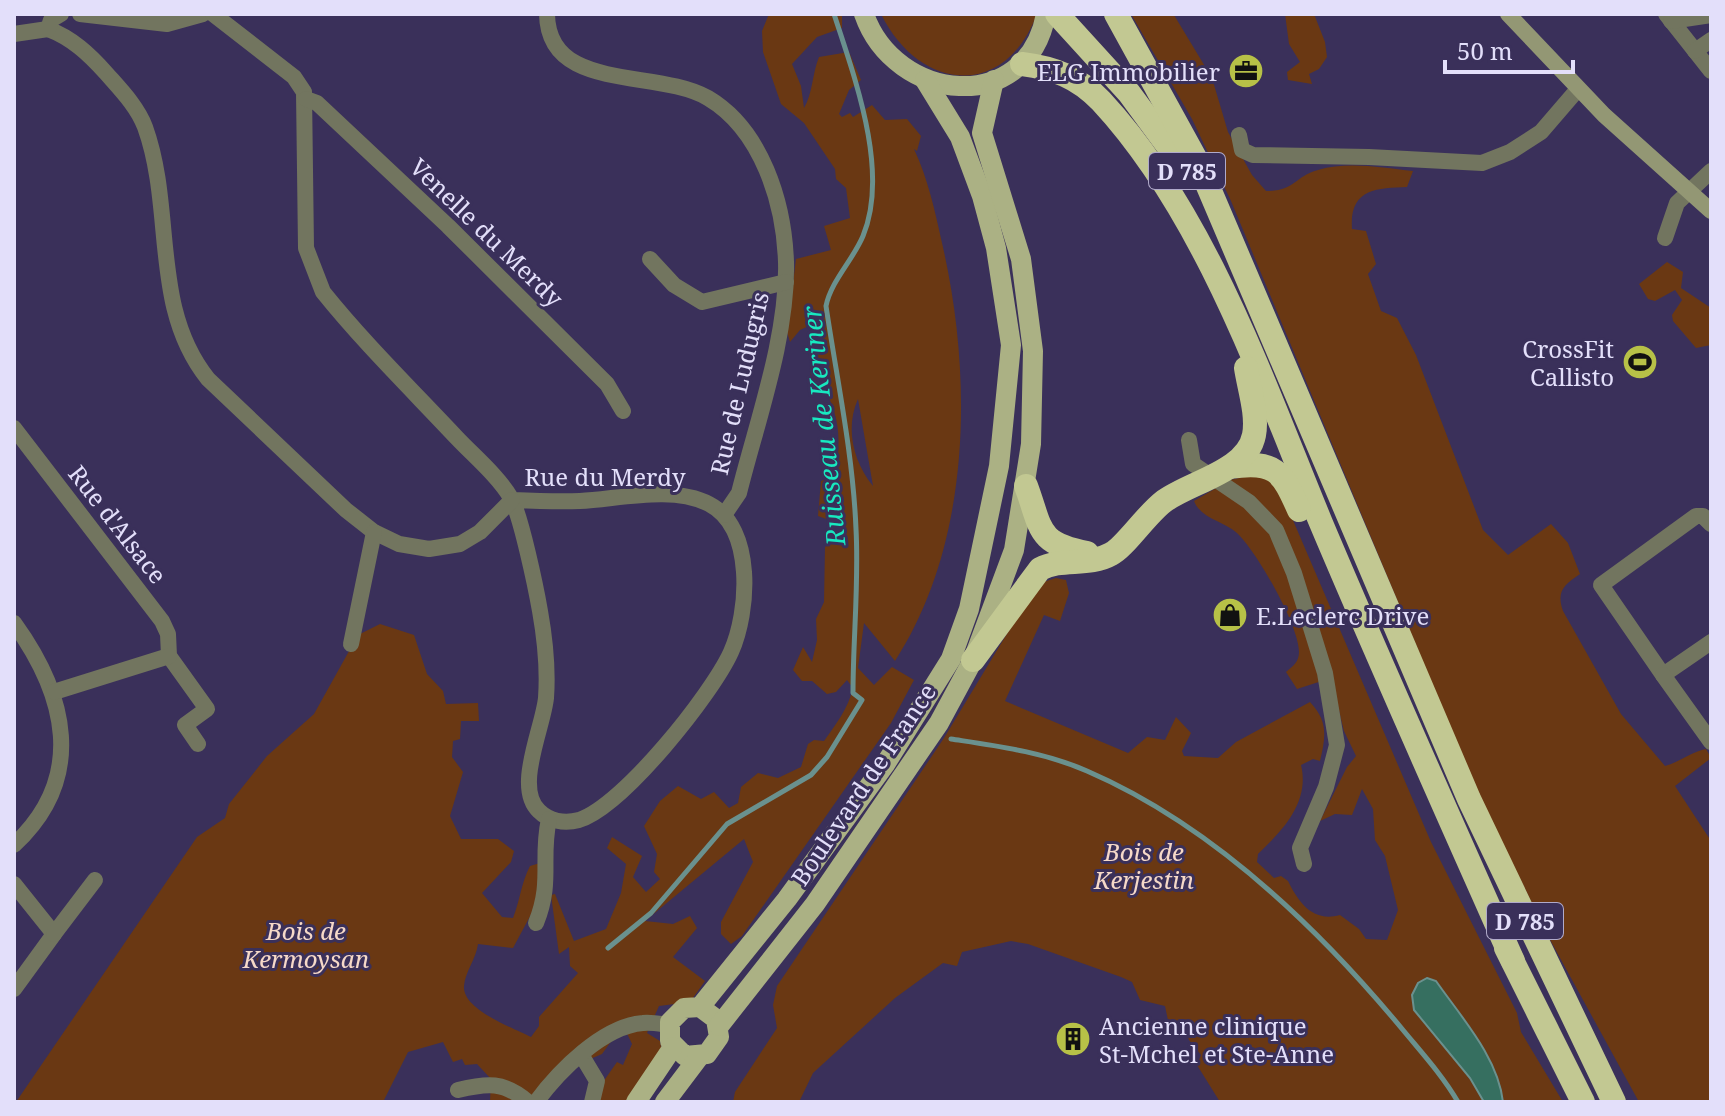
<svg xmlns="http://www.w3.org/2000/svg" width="1725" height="1116" viewBox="0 0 1725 1116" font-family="'Noto Serif',serif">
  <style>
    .green { fill: #6a3813; fill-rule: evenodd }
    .water { fill: #366f60; stroke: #6a918e; stroke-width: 2 }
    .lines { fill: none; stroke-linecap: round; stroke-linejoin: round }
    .stream { stroke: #6a918e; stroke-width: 5 }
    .street { stroke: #72755f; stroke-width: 16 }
    .secondary { stroke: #939774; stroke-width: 16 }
    .primary { stroke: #abb184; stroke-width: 20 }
    .highway { stroke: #c2c892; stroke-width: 24 }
    .labels { text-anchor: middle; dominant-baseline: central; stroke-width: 6; stroke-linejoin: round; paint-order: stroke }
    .shield { fill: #3a305a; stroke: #b0aaca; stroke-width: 2 }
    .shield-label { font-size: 22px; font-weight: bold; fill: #e3dffa }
    .poi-label { font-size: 24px; fill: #e3dffa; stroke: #3a305a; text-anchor: end }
    .street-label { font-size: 24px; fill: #e3dffa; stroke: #3a305a }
    .park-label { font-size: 24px; font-style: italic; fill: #f6d9c8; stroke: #3a305a }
    .water-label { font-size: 26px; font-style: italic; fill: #18e9c0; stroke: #3a305a }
  </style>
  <rect width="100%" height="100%" fill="#3a305a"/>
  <g class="green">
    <path d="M769,14H842V28L817,37L792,64L801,86L804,108C813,93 812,74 819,57L849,52L861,80L849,90L839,114L842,117L850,113L853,117L872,105L885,120L907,119L921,136L917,151L914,149C928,179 935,211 942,243C973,376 972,542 895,661L864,623L858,668L874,685L892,667L914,680L891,723L742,936L731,944L721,934V922L753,862L744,839L645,921L673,924L690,916L697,928L673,957L705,981L690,1002L659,1006L647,1033L660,1041L663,1056L634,1102H598L603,1082L617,1062L623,1065L632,1044L623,1025L602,1054L560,1072L535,1102H490L491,1079L477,1064L465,1065L462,1059L453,1062L443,1042L408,1052L383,1102H16L197,837L225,818L229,804L267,756L314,714L358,635L380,624L414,635L427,674L443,691L446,704L478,703L479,721H461L460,739L453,741L452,757L463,772L450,816L461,839H498L514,851L511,862L482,893L502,917L513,918C520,901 521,883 530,866L540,863L543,892L513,948L478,944C476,959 465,972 464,986C462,1010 514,1028 531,1037L539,1026V1017L578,973L570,966L569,947L559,954L551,895L555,894L574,941L606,929L621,893L626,864L607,848L612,837L642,856L633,877L646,892L660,879L654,872L657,854L644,826L660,801L678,786L701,799L714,792L729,808L738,803L741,787L758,773L778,778L801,767L808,744L814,740L824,741C836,724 848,709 853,688L847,680L836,692L827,694L812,681H802L793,670L803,647L812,662L817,640L816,619L824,602L825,547L842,535L840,524L818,516L821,481L834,477C839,454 841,434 834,411C831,400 825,392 823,380L811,379L810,364L817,354L811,325L800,330L790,342L787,332L796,259L831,250L824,226L850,218L846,188L836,179L835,169L804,123L781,104L763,52L762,31ZM858,399L873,486C853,461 845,428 858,399Z"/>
    <path d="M881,14H1037C1004,101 919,91 881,14Z"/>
    <path d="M1131,14L1174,15L1212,78L1228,132L1252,175L1266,191C1296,191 1293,177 1318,170C1349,161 1382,168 1413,171L1407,187C1376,188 1349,189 1352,229L1366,231L1376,264L1368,274L1381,311L1397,318L1416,355L1483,530L1508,555L1551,524L1568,543L1580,574C1564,585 1556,591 1563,611L1621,714L1665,766C1680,762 1693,751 1706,749L1711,758L1675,786L1711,841V1102H1639L1548,936L1475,787L1231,201L1192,119Z"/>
    <path d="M1285,14H1314L1325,42L1327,57L1319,69L1309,74L1312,84L1288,80L1287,72L1300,62L1289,44Z"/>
    <path d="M1667,262L1683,272L1681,288L1711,308V345L1696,348L1673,321L1672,315L1682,300L1675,290L1655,301L1648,299L1639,284Z"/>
    <path d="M1257,474L1277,483L1431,842L1517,1013L1521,1032L1563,1102H1220L1197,1065L1201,1055L1189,1040L1184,1026L1169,1025L1165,1006L1140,1000L1132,982L1121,977L1028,944L1011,941L962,952L957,966L943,963L895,998L813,1073L799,1102H733L735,1092L777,1028L773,1005L777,986L944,738L1037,584L1056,578L1066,580L1069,593L1060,621L1044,615L1005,701L1128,753L1147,737L1165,740L1176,717L1191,733L1182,751L1184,756L1218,758L1236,742L1310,702C1328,721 1326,736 1320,761L1313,759L1301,765C1310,802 1283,830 1258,854L1257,862L1274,878L1281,876L1288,881C1298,901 1312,923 1340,915L1359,929L1366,939L1387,940L1398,910L1385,856L1375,840L1373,809L1362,789L1352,815L1335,814L1320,821L1347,767L1356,756L1344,731L1331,678L1297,689L1286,672C1293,666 1299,662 1299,652C1299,625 1257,552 1237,533C1224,521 1201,519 1194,501L1230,480Z"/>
  </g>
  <path class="water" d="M1427,978L1436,981C1461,1017 1498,1057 1503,1102H1484L1470,1078L1414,1010L1412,995L1418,983Z"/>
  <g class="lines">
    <g class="stream">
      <path d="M951,739C997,746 1044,752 1087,771C1212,825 1317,926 1403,1030C1422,1053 1443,1076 1458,1102"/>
      <path d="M608,948L651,913L727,824L811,775L827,757L862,700L853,693C853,638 859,584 856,529C853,454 837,380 826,306C831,281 853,260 863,236C890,171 854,76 834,14"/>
    </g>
    <g class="street">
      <path d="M80,14L167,24L203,14"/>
      <path d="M213,14L294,77L304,92L306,248L323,292C364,343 412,390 457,438C474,456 498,476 511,498C521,516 536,588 540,611C545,639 548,670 546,698C543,728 514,788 539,811C549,821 564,824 579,820C623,806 712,694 731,652C749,612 755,528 709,504C673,485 619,499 580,501C558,502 535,501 512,500"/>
      <path d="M547,14C548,93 656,68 708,98C762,130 784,203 786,262C788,336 757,421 739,493L724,515"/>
      <path d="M1666,14L1711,71"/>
      <path d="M1671,21L1711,15"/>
      <path d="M48,29C72,38 89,54 106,73C120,89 137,106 145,127C175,210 150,307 208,379L346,510L374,532L399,544L429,549L460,544L480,532L512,500"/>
      <path d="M14,34L48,29L51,20L61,14"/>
      <path d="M1695,51L1711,40"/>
      <path d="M306,99L317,103L448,226L607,384L623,411"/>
      <path d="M1239,135L1242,150L1253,155L1369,157L1482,163L1510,152L1541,132L1578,89"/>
      <path d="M1665,238L1677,203L1711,171"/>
      <path d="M650,259L674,285L702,302L786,282"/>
      <path d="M14,428L162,621L168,634L169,656L207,709L185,725L198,744"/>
      <path d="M1189,440L1193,464L1249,502L1276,530L1294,573L1325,673L1337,745L1326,787L1300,848L1304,864"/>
      <path d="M1711,524L1703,516H1696L1601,585L1663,675L1711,642"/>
      <path d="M14,623C66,695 87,777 14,845"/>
      <path d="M351,644L374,532"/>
      <path d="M1663,675L1711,742"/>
      <path d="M54,692L169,656"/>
      <path d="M14,884L54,934L14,989"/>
      <path d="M536,923C553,881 540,859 549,819"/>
      <path d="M54,934L95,880"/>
      <path d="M582,1056L597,1081L592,1102"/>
      <path d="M458,1090C487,1083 504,1081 528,1102"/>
      <path d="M536,1102C559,1071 603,1026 643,1023C651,1022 661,1024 669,1025"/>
    </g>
    <path class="secondary" d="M1508,14L1604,115L1711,211"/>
    <g class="primary">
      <path d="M864,14C895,103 1027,117 1046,14"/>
      <path d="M700,1007L716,1019L719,1037L707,1054L685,1056L670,1041V1022L684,1008L700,1007L787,899L886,763L951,659L969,609L999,466L1011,345L996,248L982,196L960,137L925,80"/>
      <path d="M719,1026L815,904L939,723L973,660L1014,550L1031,444L1033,351L1021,259L982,133L994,80"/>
      <path d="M636,1102L673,1047"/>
      <path d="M665,1102L699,1057"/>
    </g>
    <g class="highway">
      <path d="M1057,14L1129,93L1190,176"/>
      <path d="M1116,14L1199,165L1469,799L1614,1102"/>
      <path d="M1022,64C1054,68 1078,77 1101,101C1206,214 1263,383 1321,523C1383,670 1448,815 1513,961"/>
      <path d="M1230,467C1275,460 1282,471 1299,510"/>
      <path d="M1026,486C1042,529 1036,543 1087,553"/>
      <path d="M973,660L1040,569C1062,557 1088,567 1111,554C1124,548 1146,515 1163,502C1189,482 1247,472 1254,435C1258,415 1249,388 1246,368"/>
      <path d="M1506,948L1583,1102"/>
    </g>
  </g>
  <defs>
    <symbol id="office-disc" viewBox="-11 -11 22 22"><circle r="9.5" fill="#b7c147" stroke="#3a305a"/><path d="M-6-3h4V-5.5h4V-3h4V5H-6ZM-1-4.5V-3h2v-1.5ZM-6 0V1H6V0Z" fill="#111"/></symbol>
    <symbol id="stadium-disc" viewBox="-11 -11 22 22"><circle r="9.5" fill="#b7c147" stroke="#3a305a"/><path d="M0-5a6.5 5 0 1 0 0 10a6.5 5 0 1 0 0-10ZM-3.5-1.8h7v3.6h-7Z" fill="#111"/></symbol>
    <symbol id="shop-disc" viewBox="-11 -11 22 22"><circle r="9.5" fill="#b7c147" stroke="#3a305a"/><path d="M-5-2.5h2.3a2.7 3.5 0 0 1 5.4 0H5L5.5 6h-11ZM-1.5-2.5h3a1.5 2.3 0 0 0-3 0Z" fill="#111"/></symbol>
    <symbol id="building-disc" viewBox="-11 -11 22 22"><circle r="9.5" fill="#b7c147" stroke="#3a305a"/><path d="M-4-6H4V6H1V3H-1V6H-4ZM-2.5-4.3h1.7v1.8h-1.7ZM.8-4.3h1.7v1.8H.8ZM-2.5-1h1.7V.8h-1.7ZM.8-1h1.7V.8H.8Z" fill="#111"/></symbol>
  </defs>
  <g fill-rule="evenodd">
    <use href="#office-disc" x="1226" y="51" width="40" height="40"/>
    <use href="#stadium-disc" x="1620" y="342" width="40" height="40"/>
    <use href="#shop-disc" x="1210" y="595" width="40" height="40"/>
    <use href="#building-disc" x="1053" y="1019" width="40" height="40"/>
  </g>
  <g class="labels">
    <g class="shield">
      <rect x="1149" y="153" width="76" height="36" rx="6"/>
      <rect x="1487" y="903" width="76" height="36" rx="6"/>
    </g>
    <g class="shield-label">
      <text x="1187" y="171">D 785</text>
      <text x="1525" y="921">D 785</text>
    </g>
    <g class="poi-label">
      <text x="1220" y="71">ELG Immobilier</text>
      <text x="1614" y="348">CrossFit<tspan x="1614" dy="28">Callisto</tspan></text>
      <text x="1256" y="615" text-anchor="start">E.Leclerc Drive</text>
      <text x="1099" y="1025" text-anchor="start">Ancienne clinique<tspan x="1099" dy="28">St-Mchel et Ste-Anne</tspan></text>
    </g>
    <g class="street-label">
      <text transform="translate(487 232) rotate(44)">Venelle du Merdy</text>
      <text transform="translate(739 383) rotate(-77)">Rue de Ludugris</text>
      <text x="605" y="476">Rue du Merdy</text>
      <text transform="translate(118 524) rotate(52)">Rue d'Alsace</text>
      <text transform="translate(863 784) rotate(-56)">Boulevard de France</text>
    </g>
    <g class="park-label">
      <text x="1144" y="851">Bois de<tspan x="1144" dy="28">Kerjestin</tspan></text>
      <text x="306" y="930">Bois de<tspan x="306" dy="28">Kermoysan</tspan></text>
    </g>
    <g class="water-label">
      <text transform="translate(823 426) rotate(-96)">Ruisseau de Keriner</text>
    </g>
  </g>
  <rect width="1725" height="1116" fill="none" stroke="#e3dffa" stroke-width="32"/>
  <path d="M1445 60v12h128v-12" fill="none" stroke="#e3dffa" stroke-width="4"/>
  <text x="1457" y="60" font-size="24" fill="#e3dffa" stroke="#3a305a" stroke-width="6" paint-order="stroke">50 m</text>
</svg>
